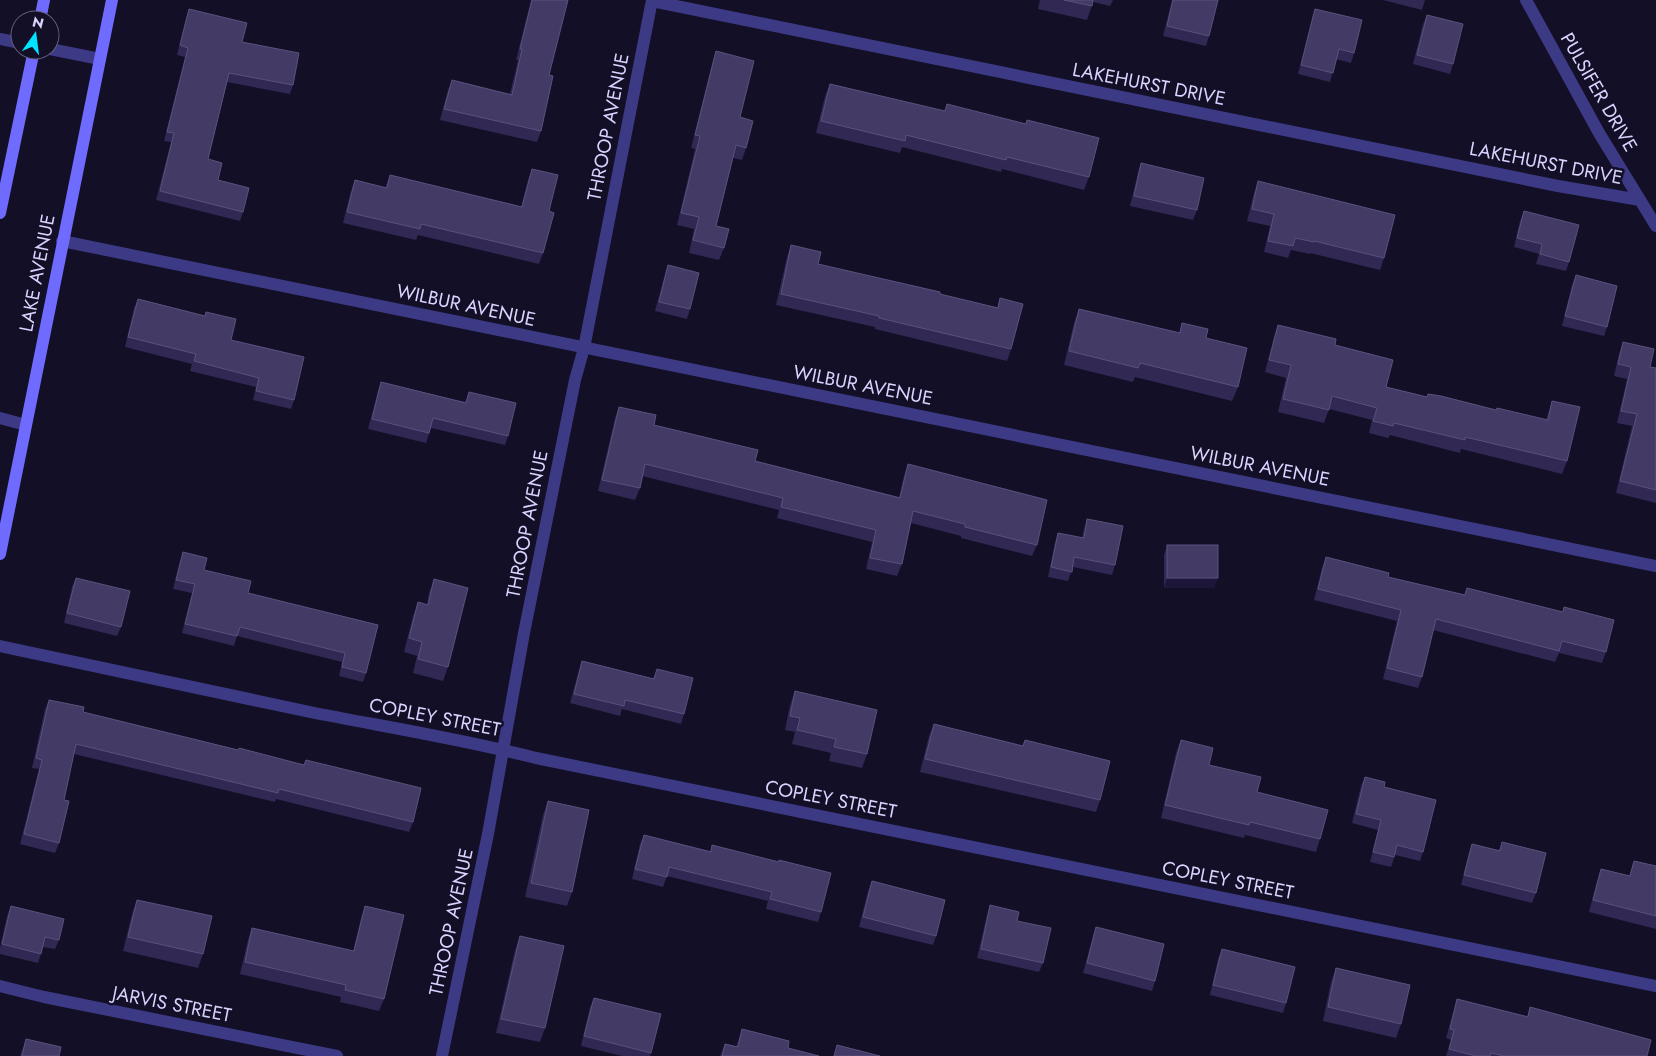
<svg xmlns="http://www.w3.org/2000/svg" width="1656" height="1056" viewBox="0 0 1656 1056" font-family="Jost,sans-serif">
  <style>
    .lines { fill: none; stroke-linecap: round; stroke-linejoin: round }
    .street { stroke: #3d3a85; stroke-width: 12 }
    .secondary { stroke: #6f6bff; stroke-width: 12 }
    .wall { fill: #312854 }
    .shaded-wall { fill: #1d163a }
    .building { fill: #433a66; stroke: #5a527e }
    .labels { text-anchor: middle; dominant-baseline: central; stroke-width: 5; stroke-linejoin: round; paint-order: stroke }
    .street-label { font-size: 19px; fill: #d9d4ff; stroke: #130f26 }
  </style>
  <rect width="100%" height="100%" fill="#130f26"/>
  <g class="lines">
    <g class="street">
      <path d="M1526,0L1599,133L1656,226"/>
      <path d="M652,1L1558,186L1640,200"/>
      <path d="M0,39L20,43"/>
      <path d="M50,49L100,59"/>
      <path d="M62,241L1656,566"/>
      <path d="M0,418L26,425"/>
      <path d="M0,646C104,668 207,691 310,712C386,727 462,739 536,758L1656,986"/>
      <path d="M0,986L44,997L337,1056"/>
      <path d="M442,1056L488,834L524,633L575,380L584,348L652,0"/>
    </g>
    <g class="secondary">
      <path d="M40,20L44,0"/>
      <path d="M0,213L34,50"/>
      <path d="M0,554L112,0"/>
    </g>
  </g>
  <g class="wall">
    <path d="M531,0H568L549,75L541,131L537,142L440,120L448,90L452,80L510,94L518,60H516Z"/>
    <path d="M1040,0H1113L1110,6L1093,2L1087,20L1038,9Z"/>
    <path d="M1172,0H1218L1209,36L1206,46L1163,36Z"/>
    <path d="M1383,0H1425L1422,10Z"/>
    <path d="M189,9L242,42L293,85L290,94L227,82L208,159L218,180L243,212L240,221L156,200L171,142L164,141L185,57L177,55L186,18Z"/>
    <path d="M1315,9L1354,53L1351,63L1336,59L1330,82L1298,74L1312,18Z"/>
    <path d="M1427,15L1453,64L1450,74L1413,64L1423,24Z"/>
    <path d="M716,51L740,117L746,148L742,160L733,158L716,226L724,248L719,260L689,253L694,229L677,225L695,149L691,148L712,64Z"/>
    <path d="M830,84L944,111L947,104L1089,177L1084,190L1002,169L1001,172L902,147L900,153L816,133L825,96Z"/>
    <path d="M1141,163L1197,210L1193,220L1130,206L1138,173Z"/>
    <path d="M532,169L549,211L543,253L539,264L418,235L416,240L343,223L351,191L355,180L385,188L390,175L521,207L528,180Z"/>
    <path d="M1258,181L1384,258L1380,270L1310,253V254L1291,250L1288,258L1264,252L1270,226L1247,221L1254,193Z"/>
    <path d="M1524,211L1569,262L1566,271L1536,264L1539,254L1514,247L1520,221Z"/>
    <path d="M791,245L818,264L997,308L1000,298L1011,349L1007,361L875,329V327L776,305L787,257Z"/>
    <path d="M668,265L690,309L687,319L655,311L665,274Z"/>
    <path d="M1576,275L1607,327L1604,336L1562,326L1572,285Z"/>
    <path d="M138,299L205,316L206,312L231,340L294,400L291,409L253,400L256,387L190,371L192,364L125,347L134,308Z"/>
    <path d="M1079,309L1179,333L1182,323L1206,338L1238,387L1232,401L1135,377L1133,382L1064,365L1074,323Z"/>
    <path d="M1278,325L1335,345L1386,387L1427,397L1546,420L1552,401L1567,461L1562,474L1461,449L1460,453L1390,435L1388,438L1369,433L1372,420L1329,409L1324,423L1278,412L1286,378L1265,372L1274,337Z"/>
    <path d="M1623,342L1650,367L1656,368V503L1616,493L1632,426L1617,423L1627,379L1614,376L1619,354Z"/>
    <path d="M381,382L465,402L469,392L508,436L505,445L431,428L426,443L368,429L378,391Z"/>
    <path d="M619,407L654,425L755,461L899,497L904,476L908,464L1037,545L1032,556L961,538V536L911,523L902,564L897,576L866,569L872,542L777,518L779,510L642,476L640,488L635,500L598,491L615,418Z"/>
    <path d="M1087,519L1115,565L1112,575L1073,567L1068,581L1048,577L1055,543L1058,533L1082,538L1084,529Z"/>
    <path d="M1167,545L1214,588H1164V555Z"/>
    <path d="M183,552L204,570L248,593L378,625L366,673L363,682L339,676L342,662L237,636L234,646L182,633L192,593L173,589L180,561Z"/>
    <path d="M1326,557L1388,577L1464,595L1467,588L1562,612L1564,607L1606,652L1602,663L1559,653L1555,662L1433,630L1422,677L1418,688L1383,679L1397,621L1314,600L1322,568Z"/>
    <path d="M76,578L121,627L117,636L64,623L72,587Z"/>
    <path d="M434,579L448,667L443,681L413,673L417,656L404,652L413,616L418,602L427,605L429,593Z"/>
    <path d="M582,661L653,679L657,669L684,714L681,724L622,709L620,716L570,703L579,670Z"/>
    <path d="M795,691L867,754L862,768L829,761L831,753L792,744L795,732L785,730L790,705Z"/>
    <path d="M49,700L83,712L238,750L304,765L306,760L413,822L409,832L276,799L275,802L74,754L64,800L59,843L55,853L20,844L39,769L32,768L45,709Z"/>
    <path d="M934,724L1023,746L1025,740L1100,800L1096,812L920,772L929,736Z"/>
    <path d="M1181,740L1209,765L1257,792L1320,839L1316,852L1245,835L1244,838L1161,818L1176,753Z"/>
    <path d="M1365,777L1384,787L1423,852L1420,861L1395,855L1391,867L1370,862L1378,830L1352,823L1361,786Z"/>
    <path d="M548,801L572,892L567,906L525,897L543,815Z"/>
    <path d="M644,835L710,851L712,845L821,912L818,922L766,909L768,901L667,876L663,887L632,879L640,844Z"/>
    <path d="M1502,842L1536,893L1532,903L1461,885L1469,853L1472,844L1499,850Z"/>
    <path d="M1634,861L1656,866V929L1589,912L1597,881L1601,869L1629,876Z"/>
    <path d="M872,881L936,936L933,945L859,927L868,891Z"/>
    <path d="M137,900L203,954L198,968L123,951L132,914Z"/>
    <path d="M990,905L1017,921L1043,963L1039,972L977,958L987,915Z"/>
    <path d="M11,906L59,940L55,949L43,947L38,963L0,954V948L7,916Z"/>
    <path d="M365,906L384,999L379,1011L340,1002L341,997L240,974L248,940L252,928L353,951L361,918Z"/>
    <path d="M1096,927L1155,981L1152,991L1083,973L1093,936Z"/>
    <path d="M520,936L545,1028L540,1042L496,1033L515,950Z"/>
    <path d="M1222,949L1286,1003L1283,1013L1210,995L1218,959Z"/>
    <path d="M1336,968L1401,1024L1396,1038L1323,1021L1331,982Z"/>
    <path d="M594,998L651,1053L650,1056H622L581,1046L590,1007Z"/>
    <path d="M1457,999L1527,1016L1530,1007L1647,1056H1446L1451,1040L1446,1038L1454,1009Z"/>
    <path d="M742,1029L788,1048L819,1056H720L725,1044L736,1047Z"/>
    <path d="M26,1039L59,1056H20Z"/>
  </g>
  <path class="shaded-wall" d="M1167,578H1218L1214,588H1164Z"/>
  <g class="building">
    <path d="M532,0H568L549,75L553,76L541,131L444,109L452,80L512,95L522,49H520Z"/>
    <path d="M1064,0H1093L1092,6Z"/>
    <path d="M1173,0H1218L1209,36L1167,26Z"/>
    <path d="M189,9L247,23L242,42L299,53L293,85L229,73L208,159L222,163L218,180L249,188L243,212L160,191L174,133L167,132L188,48L180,45Z"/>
    <path d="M1315,9L1362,20L1354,53L1339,49L1333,73L1301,65Z"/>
    <path d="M1427,15L1463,24L1453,64L1417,55Z"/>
    <path d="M716,51L754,61L740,117L753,121L746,148L736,145L716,226L729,229L724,248L693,240L699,217L681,213L700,136L695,135Z"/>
    <path d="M830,84L945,111L947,104L1026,124L1027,120L1099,138L1089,177L1007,157L1006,160L906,135L905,141L821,121Z"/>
    <path d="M1141,163L1204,178L1197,210L1134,196Z"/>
    <path d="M532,169L558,175L549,211L554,213L543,253L421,224L420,229L347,212L355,180L387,188L390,175L522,207Z"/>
    <path d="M1258,181L1395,215L1384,258L1314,241V242L1295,238L1293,246L1268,241L1274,214L1252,209Z"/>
    <path d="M1524,211L1579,225L1569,262L1540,254L1542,244L1517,238Z"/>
    <path d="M791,245L821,252L818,264L940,292V294L998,308L1000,298L1023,304L1011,349L879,318V316L781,294Z"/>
    <path d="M668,265L699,273L690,309L659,302Z"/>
    <path d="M1576,275L1617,286L1607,327L1565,316Z"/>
    <path d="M138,299L205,316L206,312L236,319L231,340L304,357L294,400L256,391L259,378L194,361L196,354L128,337Z"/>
    <path d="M1079,309L1180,333L1182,323L1208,329L1206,338L1247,348L1238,387L1140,363L1138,368L1069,351Z"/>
    <path d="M1278,325L1336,339L1335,345L1393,360L1386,387L1427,397L1428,394L1441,396L1496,410L1497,408L1548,420L1552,401L1580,407L1567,461L1465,437V440L1394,423L1393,426L1373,421L1377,408L1332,396L1329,410L1283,399L1291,365L1269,360Z"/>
    <path d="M1623,342L1654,349L1650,367L1656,368V490L1620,481L1637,414L1621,411L1631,367L1618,364Z"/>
    <path d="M381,382L466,403L469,392L516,403L508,436L433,418L429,433L372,419Z"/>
    <path d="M619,407L656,415L654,425L758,450L755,461L900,498L908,464L1047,500L1037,545L965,527V524L913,511L902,564L870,558L876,530L781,507L783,498L645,464L640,488L602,480Z"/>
    <path d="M1087,519L1123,526L1115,565L1074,557L1072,572L1051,567L1058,533L1084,538Z"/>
    <rect x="1167" y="545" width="51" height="33"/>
    <path d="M183,552L207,558L204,570L251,581L248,593L378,625L366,673L342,667L345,653L240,627L237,636L185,624L195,584L176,580Z"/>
    <path d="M1326,557L1389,573L1388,577L1465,595L1467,588L1563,612L1564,607L1614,620L1606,652L1562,641L1559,651L1436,619L1422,677L1387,668L1401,610L1318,589Z"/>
    <path d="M76,578L130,591L121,627L67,613Z"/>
    <path d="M434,579L468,588L448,667L418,659L422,642L409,638L418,602L428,605Z"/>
    <path d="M582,661L654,679L657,669L693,678L684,714L625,700L624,706L574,694Z"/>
    <path d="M795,691L877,710L867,754L834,747L836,739L797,730L800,718L790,716Z"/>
    <path d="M49,700L84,707L83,712L238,750L239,748L304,765L306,760L421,788L413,822L279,789L278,793L76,744L64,800L69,801L59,843L24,834L42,760L36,758Z"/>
    <path d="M934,724L1023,746L1025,740L1110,761L1100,800L925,759Z"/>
    <path d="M1181,740L1213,748L1209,765L1261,777L1257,792L1328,810L1320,839L1250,822L1249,825L1165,805Z"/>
    <path d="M1365,777L1385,782L1384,787L1436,800L1423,852L1397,845L1394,857L1373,852L1381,820L1356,814Z"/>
    <path d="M548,801L589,810L572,892L531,883Z"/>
    <path d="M644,835L711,852L712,845L779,862V860L831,873L821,912L770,899L772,892L669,867L667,877L635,869Z"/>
    <path d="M1502,842L1546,853L1536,893L1464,875L1472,844L1500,851Z"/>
    <path d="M1634,861L1656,866V916L1593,900L1601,869L1630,876Z"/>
    <path d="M872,881L945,900L936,936L863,917Z"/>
    <path d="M137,900L212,916L203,954L128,937Z"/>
    <path d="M990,905L1019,912L1017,921L1051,928L1043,963L981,949Z"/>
    <path d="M11,906L64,919L59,940L45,937L41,954L2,944Z"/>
    <path d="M365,906L404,915L384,999L345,990L346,985L245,962L252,928L354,951Z"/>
    <path d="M1096,927L1164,944L1155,981L1087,963Z"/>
    <path d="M520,936L564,946L545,1028L501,1019Z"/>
    <path d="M1222,949L1295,967L1286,1003L1213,985Z"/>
    <path d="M1336,968L1410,985L1401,1024L1328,1007Z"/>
    <path d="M594,998L661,1014L651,1053L584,1036Z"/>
    <path d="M1457,999L1528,1017L1530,1007L1651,1040L1647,1056H1504L1491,1053L1490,1056H1476L1449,1049L1454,1030L1450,1029Z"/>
    <path d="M742,1029L789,1041L788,1048L819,1056H722L725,1044L738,1047Z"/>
    <path d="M26,1039L61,1047L59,1056H22Z"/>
    <path d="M837,1045L880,1056H834Z"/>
  </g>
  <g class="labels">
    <g class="street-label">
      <text transform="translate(1149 84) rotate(11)">LAKEHURST DRIVE</text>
      <text transform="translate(1599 92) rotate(60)">PULSIFER DRIVE</text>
      <text transform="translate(608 127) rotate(-79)">THROOP AVENUE</text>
      <text transform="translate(1546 163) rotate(11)">LAKEHURST DRIVE</text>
      <text transform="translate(37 273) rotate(-79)">LAKE AVENUE</text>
      <text transform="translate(466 305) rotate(12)">WILBUR AVENUE</text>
      <text transform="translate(863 385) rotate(11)">WILBUR AVENUE</text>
      <text transform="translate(1260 466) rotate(11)">WILBUR AVENUE</text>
      <text transform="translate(527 524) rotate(-79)">THROOP AVENUE</text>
      <text transform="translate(435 717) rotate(11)">COPLEY STREET</text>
      <text transform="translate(831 799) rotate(11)">COPLEY STREET</text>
      <text transform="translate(1228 880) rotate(11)">COPLEY STREET</text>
      <text transform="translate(451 922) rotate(-78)">THROOP AVENUE</text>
      <text transform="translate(172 1004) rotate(11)">JARVIS STREET</text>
    </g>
  </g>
  <g transform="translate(35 35) rotate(14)"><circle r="24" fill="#130f26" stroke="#625e7d"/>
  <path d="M0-4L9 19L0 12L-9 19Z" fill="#00e5ff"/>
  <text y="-8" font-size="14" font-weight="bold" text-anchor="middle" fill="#d9d4ff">N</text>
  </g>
</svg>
